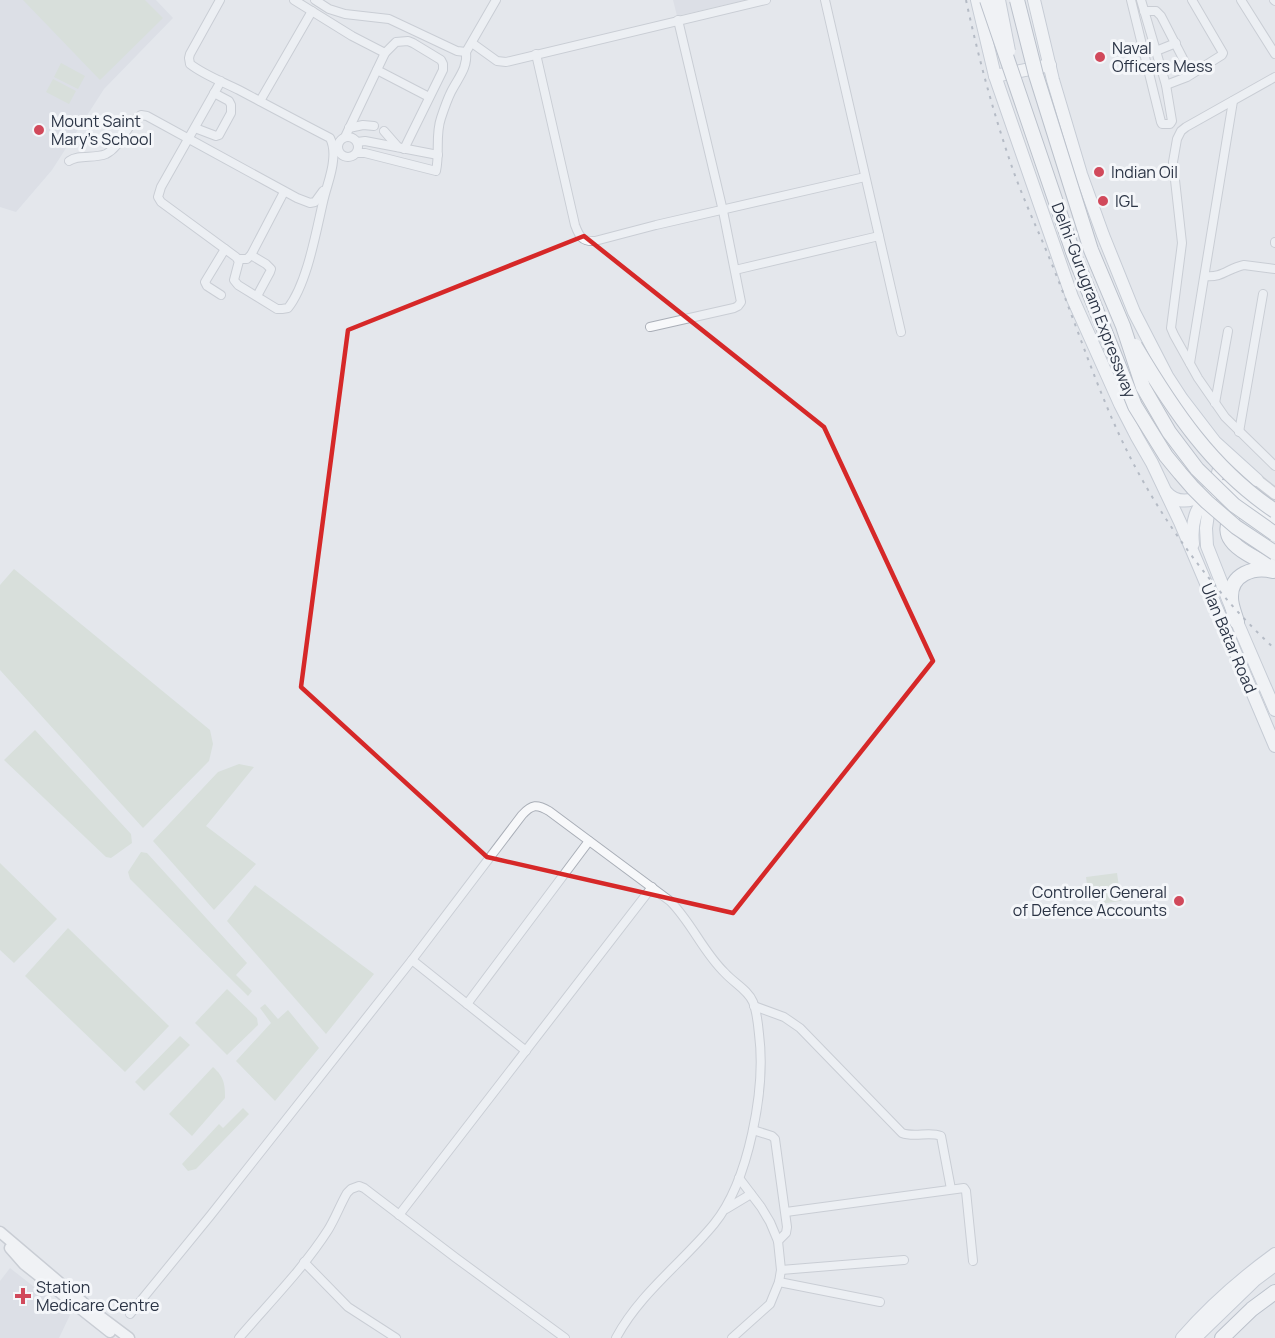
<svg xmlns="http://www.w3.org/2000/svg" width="1275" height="1338" viewBox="0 0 1275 1338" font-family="Manrope,sans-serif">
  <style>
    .built { fill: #d2d6de }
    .green { fill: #c9d6c5 }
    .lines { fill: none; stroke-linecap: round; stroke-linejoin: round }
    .street-casing { stroke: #a9aeb7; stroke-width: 10 }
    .secondary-casing { stroke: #a9aeb7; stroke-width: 13 }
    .primary-casing { stroke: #a3abb8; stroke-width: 14 }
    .highway-casing { stroke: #8b94a3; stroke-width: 16 }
    .street { stroke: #f7f8fa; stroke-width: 8 }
    .secondary { stroke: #fff; stroke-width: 10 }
    .primary { stroke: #fff; stroke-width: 12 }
    .highway { stroke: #fff; stroke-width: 14 }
    .rail { stroke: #7d8696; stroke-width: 2; stroke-dasharray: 3 6; stroke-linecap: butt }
    .primary-bridge-casing { stroke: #a3abb8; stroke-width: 14; stroke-linecap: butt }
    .highway-bridge-casing { stroke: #8b94a3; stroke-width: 16; stroke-linecap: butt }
    .primary-bridge { stroke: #fff; stroke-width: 12 }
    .highway-bridge { stroke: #fff; stroke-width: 14 }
    .marked { fill: none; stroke: #d62828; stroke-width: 4.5; stroke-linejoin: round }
    .poi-dot { fill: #d1495b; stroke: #f4f6f9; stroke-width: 2 }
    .labels { text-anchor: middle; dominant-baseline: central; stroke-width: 6; stroke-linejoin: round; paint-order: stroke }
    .poi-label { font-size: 16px; fill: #2b3445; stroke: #f4f6f9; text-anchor: start }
    .street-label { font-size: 16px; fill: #2b3445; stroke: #f4f6f9 }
  </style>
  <rect width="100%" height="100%" fill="#e4e7ec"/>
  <g class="built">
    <path d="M0,0H156L173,18L104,89L52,170L16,212L0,207Z"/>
    <path d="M673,0H746L677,16Z"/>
    <path d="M10,1268L70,1315L59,1338H0V1281Z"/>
  </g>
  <g class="green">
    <path d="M23,0H145L163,18L100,80Z"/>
    <path d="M61,63L85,76L78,89L54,77Z"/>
    <path d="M53,79L76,91L69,104L46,92Z"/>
    <path d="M14,569L210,730L213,744L209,761L143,828L0,670V585Z"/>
    <path d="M35,730L131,834L132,843L111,858L106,857L4,760Z"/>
    <path d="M239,764L254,767L206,826L256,864L214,910L153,841L218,772Z"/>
    <path d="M141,852L147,853L247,963L236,975L252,991L248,996L130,879L128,872Z"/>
    <path d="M0,863L57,919L14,963L0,950Z"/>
    <path d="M1117,873L1121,901L1100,904L1097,891L1088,892L1086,877Z"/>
    <path d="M255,885L374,974L326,1034L227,921Z"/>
    <path d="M68,928L169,1026L125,1072L25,976Z"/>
    <path d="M227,989L257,1018L258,1025L227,1055L195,1023Z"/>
    <path d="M265,1004L278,1019L288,1010L319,1048L275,1101L236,1061L271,1023L260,1008Z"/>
    <path d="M180,1036L190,1045L144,1091L135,1082Z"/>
    <path d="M213,1067C224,1077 225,1084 225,1098L192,1136L169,1114Z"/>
    <path d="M243,1108L249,1114L196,1169L188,1171L182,1164L219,1124L223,1128Z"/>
  </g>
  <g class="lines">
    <defs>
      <g id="street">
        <path d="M220,0L190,54L189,58L190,64C204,75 223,82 239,90C269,106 299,122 330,138C333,144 334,153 333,161C332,174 326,188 323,202C316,232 307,284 288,308L282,309H277L238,285L234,280L239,261L236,257L161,202L158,197L161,187L221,81"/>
        <path d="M294,0L352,36L385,53L396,42L408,41L413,43L441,60L443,64V70L404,149"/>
        <path d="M315,0L329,9L345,14L389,19L457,51L466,52L496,0"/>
        <path d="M825,0L901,332"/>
        <path d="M1131,0L1161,122L1162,124H1170L1172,121L1166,85L1141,0"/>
        <path d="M1241,0L1275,54"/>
        <path d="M1274,0L1275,1"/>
        <path d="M1144,11H1156L1161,16L1191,74"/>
        <path d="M472,43L497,61L506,62L766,0"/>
        <path d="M1156,51L1176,43"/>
        <path d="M536,54L575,225C579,236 582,242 595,241L656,225L865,177"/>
        <path d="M377,70L429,97"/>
        <path d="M1275,77L1186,127L1181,131L1177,139L1173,162L1182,243L1171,328L1174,335L1198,378L1225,417L1275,466"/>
        <path d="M1166,85L1187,77L1222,55L1223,53L1192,0"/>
        <path d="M260,101L312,11"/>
        <path d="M195,128L216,136L219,135L231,113V105L229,101L214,93"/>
        <path d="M349,128L363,125L374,126"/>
        <path d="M384,131L398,147"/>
        <circle cx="348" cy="147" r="10"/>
        <path d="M345,137L385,53"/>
        <path d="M357,142L365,141L438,155"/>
        <path d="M357,153H365L436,171C440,153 435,135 441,118C444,109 447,100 451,92C458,78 468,68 466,52"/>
        <path d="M69,161C79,154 94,159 106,154C122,146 126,124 141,115L147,116L297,198L310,203L315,202L323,191"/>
        <path d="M1275,243V242"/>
        <path d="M251,255L266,264L271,269L270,272L257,296"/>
        <path d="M238,259H247L251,255L284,192"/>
        <path d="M735,270L879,236"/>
        <path d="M1205,276C1223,278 1228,268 1244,265L1275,269"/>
        <path d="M221,295L207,286L205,282L225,249"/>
        <path d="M650,327L734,308L738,306L741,302L723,211L678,20"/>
        <path d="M1190,363L1233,101"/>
        <path d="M1215,403L1228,331"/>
        <path d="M1239,432L1263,294"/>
        <path d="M412,960L526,1051"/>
        <path d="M467,1004L589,841"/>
        <path d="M754,1006L784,1017L800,1028L902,1133C915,1138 929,1131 941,1136L951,1189"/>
        <path d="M753,1130L772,1136L775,1139L787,1227L786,1233L778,1241"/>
        <path d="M726,1209L751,1194"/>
        <path d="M786,1212L964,1188L966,1191L973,1261"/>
        <path d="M399,1215L652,887"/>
        <path d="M304,1262L348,1307L396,1338"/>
        <path d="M781,1270L904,1260"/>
        <path d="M779,1282L880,1302"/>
        <path d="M130,1314L210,1216L412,960L522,815C532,804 537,804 549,811L670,901C692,923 703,952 725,973C734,983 748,990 753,1002C757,1012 758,1023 759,1034C766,1088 749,1181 714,1224C682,1263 640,1293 616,1338"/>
        <path d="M239,1338C269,1303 303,1269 328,1230C335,1219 340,1205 347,1193L351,1189L359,1186L364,1188L456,1258L565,1338"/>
        <path d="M732,1338L770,1304L779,1282L781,1270L778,1241L770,1222L761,1207L739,1178"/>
      </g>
      <g id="secondary">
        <path d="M1257,480L1275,494"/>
        <path d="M0,1232L93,1311L129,1338"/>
        <path d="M10,1248L24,1264L110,1332"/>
      </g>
      <g id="primary">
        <path d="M977,0L995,76L1072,297L1120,404L1137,437L1152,463L1180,522L1275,746"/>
        <path d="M1034,0L1053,80L1081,174L1103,235L1134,312L1167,376L1182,399L1215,442L1257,480"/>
        <path d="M995,76L1050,65"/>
        <path d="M1166,492C1181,509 1206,498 1215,481C1219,473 1220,465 1220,457"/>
        <path d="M1211,494L1206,528L1207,546L1237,622L1275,710"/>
        <path d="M1193,544C1191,525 1195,504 1212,493"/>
        <path d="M1182,1338C1209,1307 1242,1278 1275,1254"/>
        <path d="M1195,1338L1255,1280L1275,1265"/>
      </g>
      <g id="highway">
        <path d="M1223,487L1248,501L1275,519"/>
        <path d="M1264,512C1258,510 1252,507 1246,508C1231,509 1222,528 1231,540C1239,552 1263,562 1275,568"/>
        <path d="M1237,622C1235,614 1231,606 1231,598C1230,574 1254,566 1273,571"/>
        <path d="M1222,1338L1252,1309L1275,1292"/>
      </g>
    </defs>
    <use href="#street" class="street-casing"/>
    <use href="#secondary" class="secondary-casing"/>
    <use href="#primary" class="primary-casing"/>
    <use href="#highway" class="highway-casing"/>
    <use href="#street" class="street"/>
    <use href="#secondary" class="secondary"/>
    <use href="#primary" class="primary"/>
    <use href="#highway" class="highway"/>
    <path class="rail" d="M966,0C978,56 993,112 1012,167C1024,202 1041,236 1055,272C1079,332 1099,395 1128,453C1163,523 1217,596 1275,649"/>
    <defs>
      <path id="primary-bridge" d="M999,0L1009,51"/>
      <g id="highway-bridge">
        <path d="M987,0L1074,255L1135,406L1166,456L1180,473L1193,488L1207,502L1236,527L1275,553"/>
        <path d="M1017,0L1036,75L1091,250L1123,326L1143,387L1169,432L1197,469L1234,505L1275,534"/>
        <path d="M1135,346C1173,410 1212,469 1275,511"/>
      </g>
    </defs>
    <use href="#primary-bridge" class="primary-bridge-casing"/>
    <use href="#highway-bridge" class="highway-bridge-casing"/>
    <use href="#primary-bridge" class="primary-bridge"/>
    <use href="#highway-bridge" class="highway-bridge"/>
  </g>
  <path d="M0 0H1275V1338H0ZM584,236L824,427L933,661L733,913L487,857L301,687L348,330Z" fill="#e4e7ec" fill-opacity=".55" fill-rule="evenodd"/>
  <path class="marked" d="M584,236L824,427L933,661L733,913L487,857L301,687L348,330Z"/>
  <g class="poi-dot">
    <circle cx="1100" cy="57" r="6"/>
    <circle cx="39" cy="130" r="6"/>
    <circle cx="1099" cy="172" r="6"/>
    <circle cx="1103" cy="201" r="6"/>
    <circle cx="1179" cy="901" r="6"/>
    <path d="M20 1287h6v6h6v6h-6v6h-6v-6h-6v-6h6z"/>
  </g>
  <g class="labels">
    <g class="poi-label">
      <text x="1112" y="48">Naval<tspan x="1112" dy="18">Officers Mess</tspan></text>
      <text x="51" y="121">Mount Saint<tspan x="51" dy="18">Mary's School</tspan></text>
      <text x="1111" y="172">Indian Oil</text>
      <text x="1115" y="201">IGL</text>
      <text x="1167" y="892" text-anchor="end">Controller General<tspan x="1167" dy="18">of Defence Accounts</tspan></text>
      <text x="36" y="1287">Station<tspan x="36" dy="18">Medicare Centre</tspan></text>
    </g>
    <g class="street-label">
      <text transform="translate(1094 300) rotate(69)">Delhi-Gurugram Expressway</text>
      <text transform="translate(1229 638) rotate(67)">Ulan Batar Road</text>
    </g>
  </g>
</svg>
